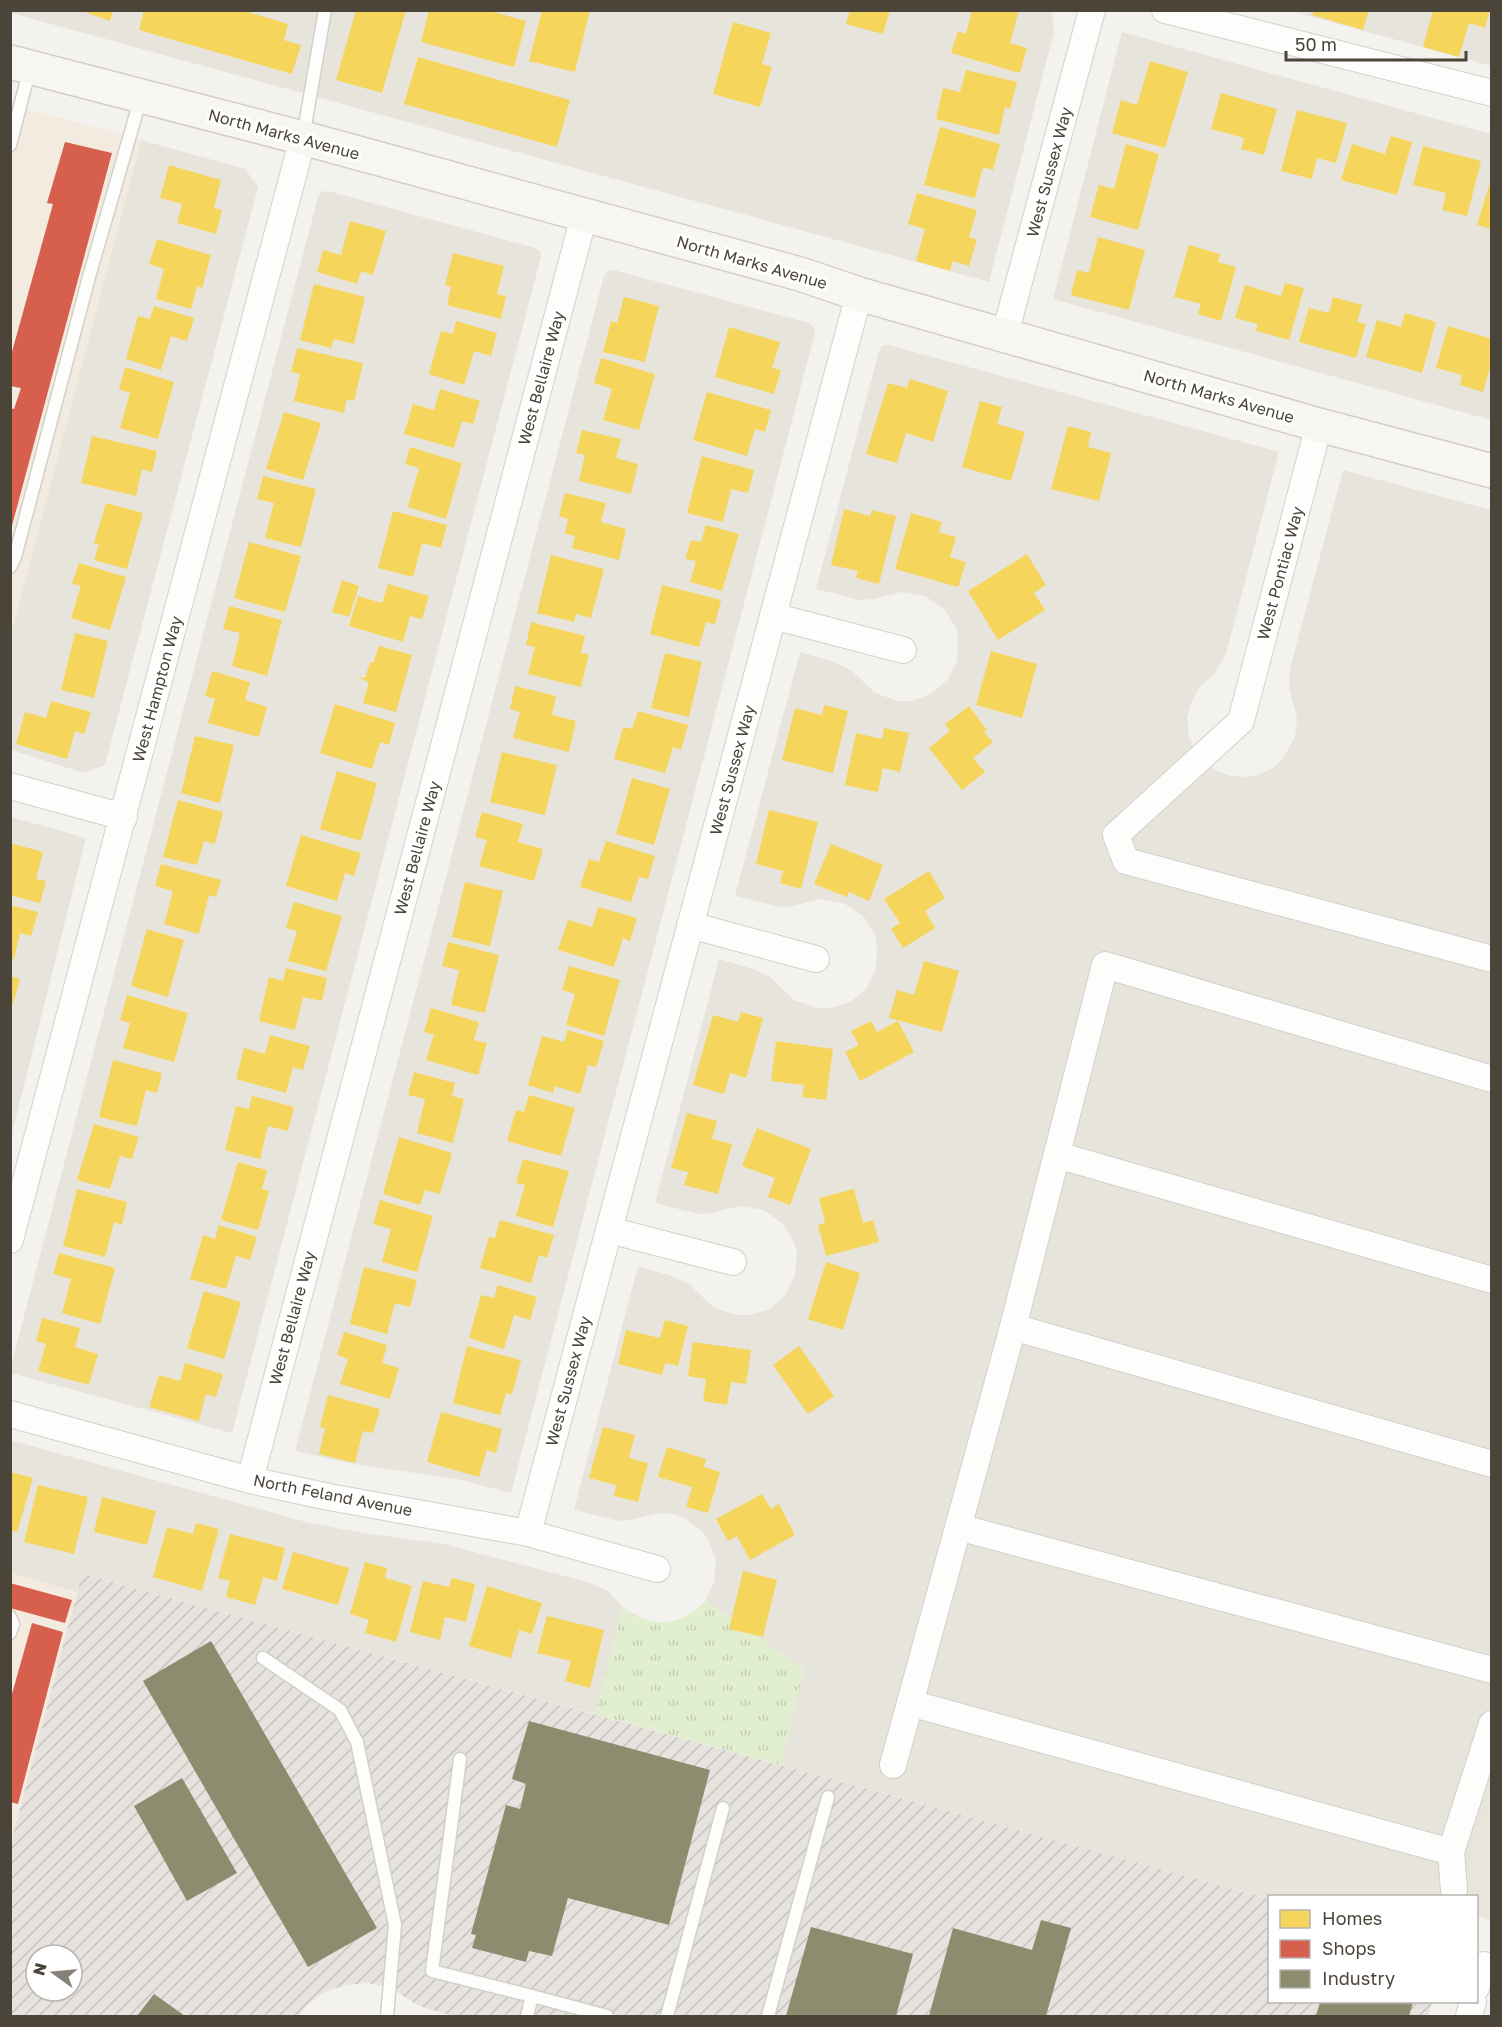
<svg xmlns="http://www.w3.org/2000/svg" width="1502" height="2027" viewBox="0 0 1502 2027" font-family="'Golos Text',sans-serif">
  <style>
    .residential { fill: #e7e4dc }
    .commercial { fill: #f3ebdf }
    .industrial { fill: url(#industrial-furrows); fill-rule: evenodd }
    .education { fill: #eae5da }
    .grass { fill: url(#grass-tufts) }
    .homes { fill: #f6d55c }
    .shops { fill: #d6604d }
    .industry { fill: #8c8c6e }
    .lines { fill: none; stroke-linecap: round; stroke-linejoin: round }
    .service-casing { stroke: #d2d0cb; stroke-width: 15 }
    .minor-casing { stroke: #d2d0cb; stroke-width: 28 }
    .secondary-casing { stroke: #d3cfc5; stroke-width: 36 }
    .service { stroke: #fdfdfc; stroke-width: 12 }
    .minor { stroke: #fdfdfc; stroke-width: 26 }
    .secondary { stroke: #f7f6f1; stroke-width: 33 }
    .labels { text-anchor: middle; dominant-baseline: central; stroke-width: 6; stroke-linejoin: round; paint-order: stroke }
    .street-label { font-size: 16px; fill: #4b4439; stroke: #fff }
  </style>
  <defs>
    <pattern id="industrial-furrows" width="10" height="10" patternUnits="userSpaceOnUse" patternTransform="scale(1.5)"><rect width="10" height="10" fill="#e6e2de"/><path d="M-1 1l2-2M0 10L10 0M9 11l2-2" fill="none" stroke="#c7c3bf"/></pattern>
    <pattern id="grass-tufts" width="24" height="20" patternUnits="userSpaceOnUse" patternTransform="scale(1.5)"><rect width="24" height="20" fill="#e1eecf"/><path d="M3 7l-1-3M5 7V3M7 7l1-3M15 17l-1-3M17 17v-4M19 17l1-3" fill="none" stroke="#c3cdb2"/></pattern>
  </defs>
  <rect width="100%" height="100%" fill="#f4f2ee"/>
  <g class="residential">
    <path d="M1052,10L1054,32L989,282L11,13L10,11Z"/>
    <path d="M1291,11H1491V66L1393,39Z"/>
    <path d="M1122,32L1491,134V420L1053,299Z"/>
    <path d="M141,140L245,169L258,187L105,765L84,773L11,750L10,626H13Z"/>
    <path d="M328,191L535,248L540,251L541,257L232,1433L11,1373V1366L318,197L322,192Z"/>
    <path d="M614,270L809,323L814,327L815,333L511,1493L457,1479L353,1464L295,1451L604,276L608,271Z"/>
    <path d="M889,345L1279,452L1226,654L1215,673L1199,688L1191,703L1187,718L1189,735L1194,749L1204,762L1216,771L1231,776L1248,777L1263,773L1274,767L1283,758L1295,737L1297,719L1289,688L1290,669L1343,470L1491,510L1492,1779L1460,1896H1270L1269,1899L780,1765L804,1669L705,1601L714,1582L716,1560L708,1540L702,1531L683,1517L671,1514L658,1513L631,1520L618,1521L574,1510L638,1266L672,1276L689,1284L714,1308L737,1315H750L770,1309L786,1294L795,1275L797,1253L794,1242L783,1224L764,1210L740,1206L708,1214H699L655,1203L719,959L753,969L770,977L794,1000L818,1008H830L850,1002L867,988L876,968L877,946L875,935L864,917L845,904L820,899L793,906L780,907L735,896L800,652L834,662L851,670L875,693L898,701H911L931,694L948,679L957,661L958,639L956,628L945,610L925,596L901,592L874,599L860,600L816,589L879,351L882,346Z"/>
    <path d="M11,817L86,838L11,1137Z"/>
    <path d="M10,1440L310,1523L364,1533L444,1544L591,1583L608,1591L623,1607L595,1714L82,1574L77,1592L13,1574L10,1572Z"/>
  </g>
  <g class="commercial">
    <path d="M10,104L141,140L13,627L10,626Z"/>
    <path d="M11,1573L77,1592L11,1843Z"/>
  </g>
  <path class="industrial" d="M82,1574L1269,1899L1270,2002H1432L1428,2016H453L419,2006L390,1988L368,1983L345,1985L323,1993L305,2007L299,2016H11V1843ZM36,1955H72V1991H36Z"/>
  <path class="education" d="M1491,1779V1921L1477,1916L1476,1896H1460Z"/>
  <path class="grass" d="M705,1601L804,1669L780,1765L595,1714L623,1607C651,1629 680,1627 705,1601Z"/>
  <g class="homes">
    <path d="M79,10H113L110,21Z"/>
    <path d="M144,10H241L288,24L284,40L301,45L292,74L139,30Z"/>
    <path d="M356,10H406L382,93L336,80Z"/>
    <path d="M429,10H486L526,21L514,67L421,42Z"/>
    <path d="M542,10H590L575,72L529,61Z"/>
    <path d="M850,10H890L883,34L846,24Z"/>
    <path d="M972,10H1019L1010,43L1027,48L1020,73L951,53L958,31L966,34Z"/>
    <path d="M1314,10H1369L1363,30L1312,15Z"/>
    <path d="M1433,10H1490L1485,28L1469,23L1459,57L1423,47Z"/>
    <path d="M733,22L771,33L762,64L772,67L760,107L713,94Z"/>
    <path d="M418,57L570,100L557,147L404,104Z"/>
    <path d="M1150,61L1188,72L1165,148L1112,133L1121,100L1137,105Z"/>
    <path d="M966,70L1017,82L1010,109L1005,107L999,135L936,119L943,88L960,92Z"/>
    <path d="M1221,93L1277,109L1264,155L1241,149L1244,138L1211,129Z"/>
    <path d="M1297,110L1347,123L1336,163L1317,158L1312,179L1281,171Z"/>
    <path d="M940,127L1000,144L993,170L983,167L975,198L924,185Z"/>
    <path d="M1391,136L1412,142L1397,195L1341,180L1352,144L1385,154Z"/>
    <path d="M1126,144L1159,154L1138,230L1090,217L1099,185L1114,189Z"/>
    <path d="M1423,146L1481,161L1467,216L1442,210L1446,193L1413,185Z"/>
    <path d="M169,165L221,180L214,208L222,210L216,234L177,223L182,204L160,198Z"/>
    <path d="M1492,176V229L1477,225Z"/>
    <path d="M917,193L977,210L969,237L977,240L969,266L953,261L950,271L916,261L925,229L908,224Z"/>
    <path d="M350,221L386,231L373,275L361,271L357,284L317,272L323,250L341,255Z"/>
    <path d="M1098,237L1145,250L1129,310L1071,295L1077,270L1089,273Z"/>
    <path d="M157,239L211,255L202,288L197,286L191,309L156,299L164,269L149,264Z"/>
    <path d="M1189,245L1220,254L1218,262L1236,267L1221,321L1198,314L1201,304L1174,297Z"/>
    <path d="M453,253L504,266L497,294L506,296L501,319L447,305L451,287L445,285Z"/>
    <path d="M1285,283L1304,288L1289,340L1256,331L1258,324L1235,318L1245,285L1281,296Z"/>
    <path d="M314,284L365,297L354,344L334,339L331,348L300,340Z"/>
    <path d="M624,297L659,306L645,362L603,352L611,321L617,323Z"/>
    <path d="M1333,297L1362,305L1357,322L1366,324L1356,358L1299,342L1309,308L1329,313Z"/>
    <path d="M154,306L194,318L187,341L171,336L161,370L126,359L138,316L150,319Z"/>
    <path d="M1405,313L1436,322L1422,373L1366,357L1377,320L1401,327Z"/>
    <path d="M456,321L497,333L491,356L474,351L464,385L429,374L441,331L453,334Z"/>
    <path d="M1448,326L1492,339V361L1483,392L1460,385L1462,375L1436,368Z"/>
    <path d="M729,327L780,342L772,368L781,370L774,394L715,377Z"/>
    <path d="M297,348L363,363L354,401L347,399L344,413L294,401L300,374L291,372Z"/>
    <path d="M601,358L655,374L639,430L603,420L612,389L594,383Z"/>
    <path d="M125,367L174,382L158,439L120,428L130,393L119,389Z"/>
    <path d="M910,379L948,391L933,442L906,433L897,463L866,454L888,383L907,388Z"/>
    <path d="M440,389L480,401L473,424L462,421L454,448L404,434L413,404L434,410Z"/>
    <path d="M707,392L771,410L765,432L755,429L747,456L693,440Z"/>
    <path d="M980,401L1002,407L997,424L1025,432L1011,481L962,467Z"/>
    <path d="M284,412L321,423L303,480L266,469Z"/>
    <path d="M1068,426L1091,432L1088,447L1111,453L1099,501L1051,489Z"/>
    <path d="M582,430L621,439L616,458L638,464L631,494L579,481L585,455L576,453Z"/>
    <path d="M92,436L157,451L152,472L142,469L136,496L81,483Z"/>
    <path d="M410,447L462,463L446,519L408,507L419,468L405,464Z"/>
    <path d="M702,456L754,470L748,493L731,489L723,522L687,513Z"/>
    <path d="M263,476L316,489L301,547L265,538L274,503L257,499Z"/>
    <path d="M565,493L606,503L601,522L626,529L619,560L572,548L575,536L565,534L568,519L559,516Z"/>
    <path d="M106,503L143,513L127,569L94,560L99,545L94,543Z"/>
    <path d="M844,509L870,516L872,510L896,516L879,584L856,578L858,571L831,565Z"/>
    <path d="M393,511L447,525L441,548L422,543L413,577L378,568Z"/>
    <path d="M911,513L942,522L939,532L956,537L950,557L966,562L958,587L895,569Z"/>
    <path d="M706,525L739,534L722,591L690,582L696,561L685,559L691,540L701,542Z"/>
    <path d="M249,542L301,556L285,612L234,598Z"/>
    <path d="M1027,554L1046,585L1034,593L1045,610L998,640L968,591Z"/>
    <path d="M551,555L604,569L591,618L576,614L574,622L537,613Z"/>
    <path d="M79,563L126,577L110,630L71,618L81,586L72,584Z"/>
    <path d="M342,580L359,586L349,617L332,612Z"/>
    <path d="M388,584L429,596L422,619L410,616L403,642L349,626L358,596L382,603Z"/>
    <path d="M662,585L721,600L715,624L706,622L699,647L650,634Z"/>
    <path d="M229,606L282,620L267,676L232,666L240,633L223,629Z"/>
    <path d="M531,622L585,636L581,653L589,654L581,687L528,674L535,647L526,645Z"/>
    <path d="M75,633L108,641L94,698L61,690Z"/>
    <path d="M379,646L412,655L396,712L363,703L369,682L359,678V677L365,678L370,662L373,663Z"/>
    <path d="M991,651L1037,664L1022,718L976,705Z"/>
    <path d="M665,653L702,662L689,717L651,708Z"/>
    <path d="M212,671L250,682L245,700L267,707L259,737L208,723L215,699L205,696Z"/>
    <path d="M515,686L556,696L552,715L576,721L569,752L513,738L520,712L510,709Z"/>
    <path d="M51,701L91,712L84,734L75,731L67,759L16,744L25,712L46,718Z"/>
    <path d="M335,704L395,723L389,745L380,742L372,769L320,753Z"/>
    <path d="M824,705L848,711L833,773L782,760L795,708L822,715Z"/>
    <path d="M969,706L987,730L984,732L993,742L973,758L985,772L962,790L929,748L950,731L945,724Z"/>
    <path d="M638,711L688,725L681,750L673,747L665,773L614,759L623,727L632,729Z"/>
    <path d="M884,728L909,733L900,772L883,768L878,792L845,785L856,733L882,739Z"/>
    <path d="M195,736L234,745L220,803L181,793Z"/>
    <path d="M502,752L557,765L545,815L490,802Z"/>
    <path d="M337,771L377,783L361,841L320,829Z"/>
    <path d="M632,778L670,789L654,845L616,834Z"/>
    <path d="M178,800L223,812L215,844L204,841L197,865L163,857Z"/>
    <path d="M769,810L818,822L801,889L780,883L783,871L756,864Z"/>
    <path d="M482,812L523,824L518,842L543,849L534,881L479,866L487,840L475,837Z"/>
    <path d="M301,835L361,853L354,876L345,873L337,901L286,886Z"/>
    <path d="M606,841L655,856L648,879L639,877L631,902L580,887L589,859L599,862Z"/>
    <path d="M10,843L43,852L36,879L46,881L40,903L10,895Z"/>
    <path d="M831,844L883,865L869,901L849,892L847,897L814,884Z"/>
    <path d="M161,864L221,880L216,897L209,895L199,934L164,924L173,891L155,886Z"/>
    <path d="M929,871L945,898L925,911L935,928L903,948L891,929L900,923L884,899Z"/>
    <path d="M465,882L503,891L490,946L452,937Z"/>
    <path d="M294,902L342,916L326,971L288,961L297,931L286,928Z"/>
    <path d="M10,905L38,912L31,936L20,933L14,959L10,958Z"/>
    <path d="M598,907L637,918L630,941L623,938L614,967L558,950L568,920L592,927Z"/>
    <path d="M147,929L184,940L168,997L131,986Z"/>
    <path d="M448,942L499,955L485,1013L451,1005L459,970L442,966Z"/>
    <path d="M924,961L959,971L942,1032L889,1018L897,990L914,995Z"/>
    <path d="M569,966L620,980L604,1036L566,1025L575,994L562,990Z"/>
    <path d="M286,968L327,978L322,1001L303,997L295,1030L259,1021L269,977L283,981Z"/>
    <path d="M10,976L20,979L13,1004L10,1003Z"/>
    <path d="M127,995L188,1013L174,1062L123,1048L130,1023L120,1020Z"/>
    <path d="M431,1008L479,1022L474,1040L487,1043L478,1075L426,1060L434,1035L424,1032Z"/>
    <path d="M741,1012L763,1018L746,1078L730,1073L724,1094L693,1085L713,1015L738,1022Z"/>
    <path d="M871,1021L877,1032L898,1021L914,1052L860,1081L845,1052L859,1045L851,1031Z"/>
    <path d="M568,1030L604,1041L596,1067L588,1065L580,1094L555,1086L553,1093L528,1085L542,1036L564,1042Z"/>
    <path d="M270,1035L310,1046L303,1070L293,1067L286,1093L236,1079L244,1048L265,1054Z"/>
    <path d="M776,1041L833,1049L826,1100L802,1097L804,1085L771,1081Z"/>
    <path d="M113,1060L162,1073L157,1093L146,1090L137,1126L99,1117Z"/>
    <path d="M414,1072L455,1083L452,1096L464,1099L453,1143L417,1133L425,1099L408,1095Z"/>
    <path d="M529,1095L575,1108L561,1156L507,1141L516,1110L524,1112Z"/>
    <path d="M252,1096L294,1107L288,1131L268,1126L260,1159L225,1150L236,1106L249,1109Z"/>
    <path d="M687,1113L717,1121L712,1139L732,1144L718,1194L684,1185L688,1172L671,1168Z"/>
    <path d="M94,1124L139,1137L132,1159L120,1156L110,1189L77,1180Z"/>
    <path d="M757,1128L811,1149L790,1205L768,1197L775,1178L742,1166Z"/>
    <path d="M399,1137L452,1153L440,1194L425,1190L420,1205L383,1194Z"/>
    <path d="M523,1159L569,1171L553,1227L516,1216L525,1185L516,1183Z"/>
    <path d="M238,1162L267,1170L262,1189L269,1191L258,1230L221,1220Z"/>
    <path d="M77,1189L127,1202L122,1225L114,1222L105,1257L63,1246Z"/>
    <path d="M854,1189L863,1223L873,1220L879,1242L826,1256L818,1225L825,1223L819,1198Z"/>
    <path d="M380,1200L433,1216L417,1272L382,1262L391,1229L373,1224Z"/>
    <path d="M500,1220L554,1235L547,1258L539,1255L531,1283L480,1268L489,1237L495,1238Z"/>
    <path d="M219,1225L257,1237L250,1260L236,1256L226,1289L190,1279L203,1235L215,1239Z"/>
    <path d="M59,1253L115,1268L100,1324L62,1313L71,1279L53,1274Z"/>
    <path d="M826,1262L860,1273L843,1330L808,1319Z"/>
    <path d="M364,1267L417,1280L410,1307L395,1303L387,1334L350,1324Z"/>
    <path d="M498,1285L537,1297L530,1320L514,1315L504,1349L469,1338L481,1295L494,1298Z"/>
    <path d="M204,1291L241,1302L224,1359L187,1348Z"/>
    <path d="M42,1318L80,1328L75,1347L98,1354L89,1385L38,1371L46,1344L36,1341Z"/>
    <path d="M665,1320L688,1326L678,1366L665,1363L662,1375L618,1364L626,1330L660,1338Z"/>
    <path d="M344,1332L387,1345L382,1363L399,1368L390,1399L340,1384L348,1359L337,1355Z"/>
    <path d="M693,1342L751,1350L746,1384L731,1382L727,1405L703,1401L706,1379L688,1376Z"/>
    <path d="M467,1346L521,1360L512,1395L506,1393L500,1415L453,1403Z"/>
    <path d="M799,1346L834,1396L808,1414L773,1365Z"/>
    <path d="M185,1363L223,1374L216,1397L206,1394L199,1421L149,1407L159,1375L180,1381Z"/>
    <path d="M328,1395L380,1409L373,1433L363,1431L355,1463L319,1454L325,1428L320,1427Z"/>
    <path d="M441,1412L502,1429L496,1453L487,1450L479,1477L427,1462Z"/>
    <path d="M603,1427L635,1435L629,1458L648,1463L638,1502L614,1496L616,1485L589,1478Z"/>
    <path d="M667,1447L706,1459L704,1467L720,1472L708,1513L686,1507L692,1487L658,1477Z"/>
    <path d="M10,1472L33,1478L17,1532L10,1530Z"/>
    <path d="M38,1485L88,1497L74,1554L24,1542Z"/>
    <path d="M762,1494L771,1509L779,1504L795,1535L750,1560L737,1536L728,1541L716,1519Z"/>
    <path d="M102,1497L156,1511L147,1545L94,1532Z"/>
    <path d="M196,1523L219,1529L202,1591L153,1577L167,1527L193,1534Z"/>
    <path d="M230,1534L285,1548L277,1581L263,1577L255,1605L226,1597L230,1581L218,1578Z"/>
    <path d="M293,1552L349,1568L338,1605L282,1589Z"/>
    <path d="M365,1562L387,1568L385,1578L412,1586L396,1642L365,1633L369,1620L350,1614Z"/>
    <path d="M743,1571L777,1580L763,1637L729,1629Z"/>
    <path d="M452,1578L475,1584L466,1622L445,1617L440,1640L410,1632L423,1581L449,1587Z"/>
    <path d="M487,1586L542,1603L532,1634L519,1630L511,1658L469,1646Z"/>
    <path d="M547,1616L604,1630L590,1688L565,1681L571,1661L537,1653Z"/>
  </g>
  <g class="shops">
    <path d="M65,142L112,153L10,533V408L14,409L21,388L10,386V359L53,204L47,203Z"/>
    <path d="M10,1583L72,1600L65,1623L10,1608Z"/>
    <path d="M32,1623L63,1632L18,1804L10,1802V1701Z"/>
  </g>
  <g class="industry">
    <path d="M211,1641L377,1928L308,1967L143,1681Z"/>
    <path d="M529,1721L710,1770L669,1925L568,1898L552,1956L529,1951L526,1962L472,1948L476,1935L471,1934L506,1805L520,1809L526,1784L512,1779Z"/>
    <path d="M182,1778L237,1873L187,1901L134,1806Z"/>
    <path d="M1041,1920L1071,1928L1046,2016H929L953,1928L1032,1950Z"/>
    <path d="M811,1927L913,1954L896,2016H786Z"/>
    <path d="M154,1994L185,2016H137Z"/>
    <path d="M1320,2002H1413L1409,2016H1316Z"/>
  </g>
  <g class="lines">
    <defs>
      <g id="service">
        <path d="M303,137L325,10"/>
        <path d="M10,145L30,68"/>
        <path d="M10,567L15,557L89,277L141,97"/>
        <path d="M10,1617L13,1624L10,1633"/>
        <path d="M263,1658L340,1710L357,1742L395,1925L387,2016"/>
        <path d="M460,1759L432,1971L532,1996"/>
        <path d="M527,2016L532,1996L607,2016"/>
        <path d="M667,2016L723,1808"/>
        <path d="M768,2016L828,1797"/>
      </g>
      <g id="minor">
        <path d="M1165,10L1492,93"/>
        <path d="M1005,334L1092,10"/>
        <path d="M1319,425L1241,721L1116,835L1126,861L1492,959"/>
        <path d="M773,616L903,650"/>
        <path d="M10,786L124,817"/>
        <path d="M690,925L816,959"/>
        <path d="M1057,1155L1492,1280"/>
        <path d="M609,1230L733,1262"/>
        <path d="M10,1240L303,138"/>
        <path d="M1013,1327L1492,1464"/>
        <path d="M10,1414L250,1480L329,1497L528,1533L657,1569"/>
        <path d="M250,1480L584,216"/>
        <path d="M958,1527L1492,1670"/>
        <path d="M528,1533L859,294"/>
        <path d="M910,1703L1451,1852"/>
        <path d="M893,1765L1013,1327L1105,965L1492,1079"/>
        <path d="M1454,1890L1451,1852L1492,1724"/>
        <path d="M1476,1988L1483,1965L1492,1967"/>
        <path d="M1469,2016L1473,2002"/>
      </g>
      <path id="secondary" d="M10,62L303,138L800,274L859,294L1319,425L1492,471"/>
    </defs>
    <use href="#service" class="service-casing"/>
    <use href="#minor" class="minor-casing"/>
    <use href="#secondary" class="secondary-casing"/>
    <use href="#service" class="service"/>
    <use href="#minor" class="minor"/>
    <use href="#secondary" class="secondary"/>
  </g>
  <g class="labels">
    <g class="street-label">
      <text transform="translate(284 134) rotate(15)">North Marks Avenue</text>
      <text transform="translate(1049 172) rotate(-75)">West Sussex Way</text>
      <text transform="translate(752 262) rotate(16)">North Marks Avenue</text>
      <text transform="translate(541 378) rotate(-75)">West Bellaire Way</text>
      <text transform="translate(1219 396) rotate(16)">North Marks Avenue</text>
      <text transform="translate(1280 573) rotate(-75)">West Pontiac Way</text>
      <text transform="translate(157 689) rotate(-75)">West Hampton Way</text>
      <text transform="translate(732 770) rotate(-75)">West Sussex Way</text>
      <text transform="translate(417 848) rotate(-75)">West Bellaire Way</text>
      <text transform="translate(292 1318) rotate(-75)">West Bellaire Way</text>
      <text transform="translate(568 1381) rotate(-75)">West Sussex Way</text>
      <text transform="translate(333 1495) rotate(11)">North Feland Avenue</text>
    </g>
  </g>
  <rect width="1502" height="2027" fill="none" stroke="#4b4439" stroke-width="24"/>
  <rect x="1268" y="1895" width="210" height="108" fill="#ffffff" stroke="#b7b4b0" stroke-width="1.5"/>
  <rect x="1280" y="1910" width="30" height="18" fill="#f6d55c" stroke="#b7b4b0" stroke-width="1.5"/>
  <text x="1322" y="1925" font-size="18" fill="#4b4439">Homes</text>
  <rect x="1280" y="1940" width="30" height="18" fill="#d6604d" stroke="#b7b4b0" stroke-width="1.5"/>
  <text x="1322" y="1955" font-size="18" fill="#4b4439">Shops</text>
  <rect x="1280" y="1970" width="30" height="18" fill="#8c8c6e" stroke="#b7b4b0" stroke-width="1.5"/>
  <text x="1322" y="1985" font-size="18" fill="#4b4439">Industry</text>
  <g transform="translate(54 1973) rotate(285)"><circle r="28" fill="#ffffff" stroke="#b7b4b0" stroke-width="1.5"/>
  <path d="M0-4.5L10 22L0 15L-10 22Z" fill="#868178"/>
  <text y="-9" font-size="16" font-weight="bold" text-anchor="middle" fill="#4b4439">N</text>
  </g>
  <path d="M1286 51v9h180v-9" fill="none" stroke="#4b4439" stroke-width="3"/>
  <text x="1295" y="51" font-size="18" fill="#4b4439" stroke="#ffffff" stroke-width="4.5" paint-order="stroke">50 m</text>
</svg>
